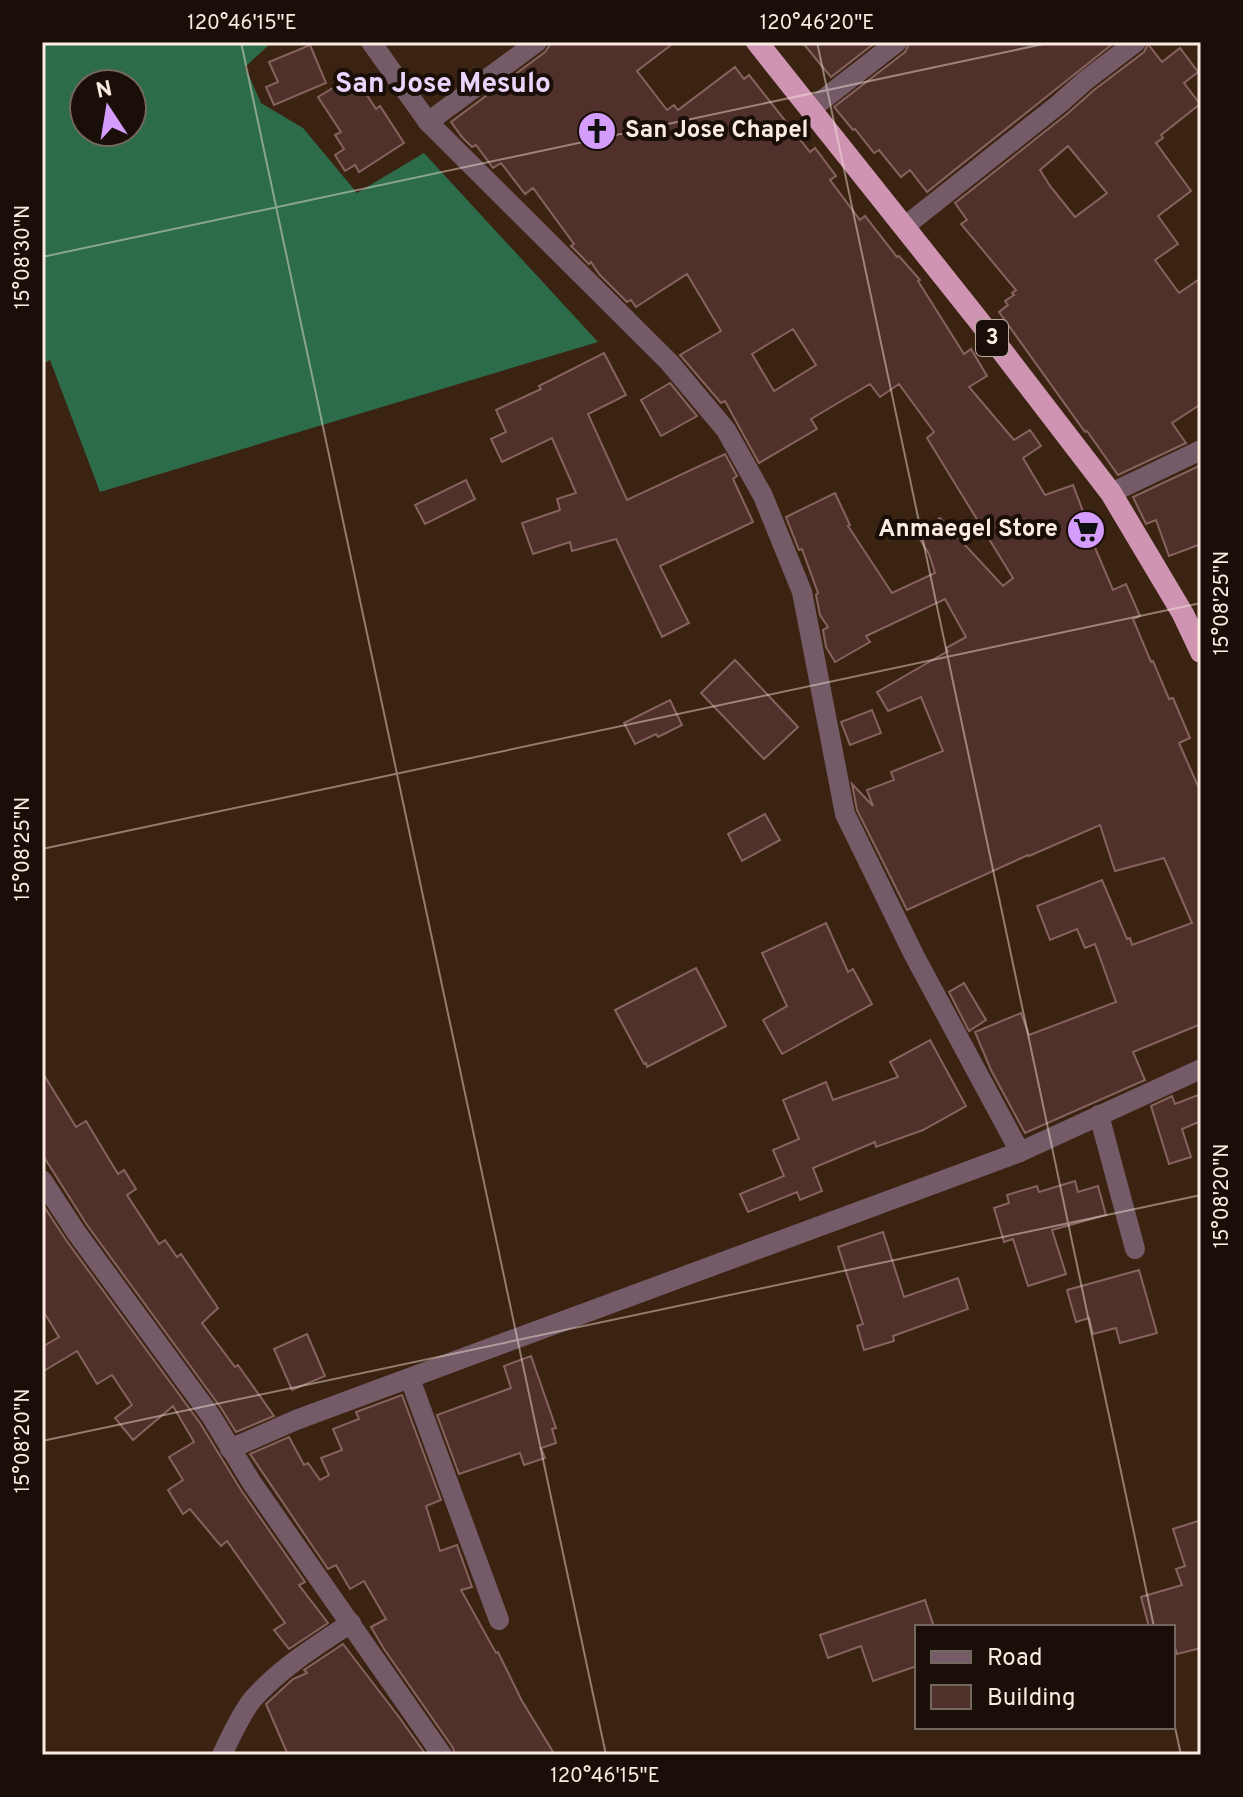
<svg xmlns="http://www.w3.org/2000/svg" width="1243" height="1797" viewBox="0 0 1243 1797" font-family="Overpass,sans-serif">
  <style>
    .forest { fill: #2d6c4a; fill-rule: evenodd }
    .building { fill: #4f302b; stroke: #86635e; stroke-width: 2; fill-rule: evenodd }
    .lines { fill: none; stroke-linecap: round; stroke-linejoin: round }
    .minor { stroke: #745b67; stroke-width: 20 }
    .trunk { stroke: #ce94b1; stroke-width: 22 }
    .ticks { fill: none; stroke: #fcebe0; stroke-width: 2; stroke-opacity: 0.45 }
    .labels { text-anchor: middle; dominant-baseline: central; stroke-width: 8; stroke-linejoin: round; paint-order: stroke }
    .shield { fill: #1a0f08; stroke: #b8a99f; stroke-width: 2 }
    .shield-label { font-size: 22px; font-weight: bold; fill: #fcebe0 }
    .poi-label { font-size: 24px; font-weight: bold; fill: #fcebe0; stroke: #1a0f08; text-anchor: start }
    .quarter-label { font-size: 28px; font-weight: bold; fill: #ebd4fd; stroke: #1a0f08 }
    .neatline { fill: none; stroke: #fcebe0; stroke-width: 3 }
    .ticks-label { font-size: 20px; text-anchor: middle; fill: #fcebe0 }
  </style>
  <rect width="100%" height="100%" fill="#3b2312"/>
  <path class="forest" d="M42,42H272L245,67L261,103L303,128L357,193L424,153L598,342L100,492L50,360L42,364ZM84,84H132V132H84Z"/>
  <g class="building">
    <path d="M552,42H675L637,71L667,110L674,105L678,110L735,67L744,79L749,75L810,152L815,148L836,176L830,180L860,220L865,216L897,257L899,256L920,280L918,281L964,354L971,349L987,376L969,387L1014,440L1030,430L1041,446L1023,458L1045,495L1073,485L1092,535L1090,536L1113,590L1126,584L1140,616L1133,619L1151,662L1153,661L1169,699L1173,698L1190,738L1179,743L1201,793V1024L1133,1052L1145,1080L1025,1133L991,1070L975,1032L1021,1013L1029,1035L1116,1002L1095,944L1085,948L1077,929L1050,940L1037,906L1102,880L1127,939L1130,938L1132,945L1192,923L1164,858L1115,871L1100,825L1029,856L1028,855L907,910L857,810L852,784L873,806L867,790L894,780L891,772L943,751L921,697L888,711L877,692L948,651L946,648L966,637L945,599L866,636L870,642L835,662L826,647L823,630L828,627L820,615L816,595L818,593L802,549L799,550L786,517L835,493L850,525L848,526L892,593L935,573L929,554L916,533L940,518L1003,586L1013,578L927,438L934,432L899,384L880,397L870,384L811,419L817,429L759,463L725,401L721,403L680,355L721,331L687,274L636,307L631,300L627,302L599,274L591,262L589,264L571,246L574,244L533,188L525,194L501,163L493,168L476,145L472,147L462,137L451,122L545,52ZM793,329L816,365L774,391L752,354Z"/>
    <path d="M802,42H876L831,77Z"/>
    <path d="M910,42H1115L927,192L910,170L901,177L879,150L874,153L855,129L853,130L834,107L905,52Z"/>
    <path d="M1148,44L1162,62L1180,48L1198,72L1184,83L1200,104L1161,135L1163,138L1156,143L1191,191L1158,216L1178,244L1155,260L1179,293L1201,278V404L1172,423L1186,443L1118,475L1087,431L1085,432L999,312L1008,305L1005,301L1014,295L1012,293L1016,290L961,224L967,220L955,203L1067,114L1094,90L1144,52ZM1068,146L1107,193L1075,217L1050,186L1040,170Z"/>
    <path d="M310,45L326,83L274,105L266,87L278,82L269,62Z"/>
    <path d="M354,75L376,109L380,106L404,143L359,172L355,165L345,171L335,155L344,149L335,135L341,132L318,97Z"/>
    <path d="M604,353L626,395L588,414L627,500L725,454L737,476L733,479L753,522L660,566L689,623L662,637L616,539L572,551L570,542L533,554L522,523L560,510L557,499L576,493L552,438L502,462L491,439L506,432L496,410L541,389L539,386Z"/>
    <path d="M670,383L697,416L661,436L641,400Z"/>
    <path d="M1201,465V544L1169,556L1156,520L1146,524L1133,497Z"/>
    <path d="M466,480L475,499L425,524L415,505Z"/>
    <path d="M735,660L798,727L764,759L701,693Z"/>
    <path d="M670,700L682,725L658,737L656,734L635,744L624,723Z"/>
    <path d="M872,710L881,733L850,745L841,722Z"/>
    <path d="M765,814L780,840L742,861L728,834Z"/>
    <path d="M826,923L848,972L853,969L872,1004L782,1054L763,1020L787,1006L762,953Z"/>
    <path d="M696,968L726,1026L647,1067L646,1063L644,1064L615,1010Z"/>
    <path d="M964,983L986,1020L969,1031L949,992Z"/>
    <path d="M930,1040L966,1106L923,1130L876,1147L875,1142L813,1168L822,1191L800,1200L797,1192L748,1212L740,1194L784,1176L773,1150L799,1139L783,1100L826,1082L833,1100L898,1077L890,1062Z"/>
    <path d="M42,1072L76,1127L86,1121L118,1174L124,1170L136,1189L127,1195L159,1244L165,1240L177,1257L181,1254L218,1308L202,1323L235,1367L238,1365L274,1416L236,1432L221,1408L87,1225L42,1154Z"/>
    <path d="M1201,1094V1121L1182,1129L1191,1157L1169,1164L1151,1106L1172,1096L1175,1104Z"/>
    <path d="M1075,1181L1078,1192L1098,1186L1106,1215L1052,1230L1066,1274L1028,1286L1013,1239L1004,1242L994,1208L1009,1203L1007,1195L1037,1186L1039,1192Z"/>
    <path d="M45,1208L66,1240L200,1423L241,1490L305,1582L299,1585L328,1623L289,1649L274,1630L285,1623L227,1541L221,1546L190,1509L183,1514L168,1490L183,1480L169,1457L194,1442L173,1406L133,1440L115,1418L132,1405L112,1375L97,1384L77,1351L42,1372V1347L59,1337L42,1309V1209Z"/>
    <path d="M883,1232L904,1297L958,1278L968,1309L893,1336L894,1341L864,1350L857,1326L863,1324L838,1247Z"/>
    <path d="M1139,1270L1157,1333L1120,1343L1116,1328L1093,1334L1089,1318L1076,1322L1067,1290Z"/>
    <path d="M307,1334L325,1376L292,1390L274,1349Z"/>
    <path d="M531,1356L556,1428L552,1429L556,1443L541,1448L545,1458L524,1465L520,1453L459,1474L437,1415L511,1388L504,1366Z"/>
    <path d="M402,1395L441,1500L426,1506L440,1551L457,1545L472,1587L461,1590L496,1653L498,1652L522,1701L555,1755H455L453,1748L384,1649L371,1627L386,1619L364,1581L350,1589L336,1565L328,1569L250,1454L289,1437L304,1465L308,1463L320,1480L329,1475L321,1458L342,1450L333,1429L359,1419L356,1412Z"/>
    <path d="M1201,1520V1648L1177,1654L1173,1640V1627H1149L1141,1597L1182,1585L1176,1569L1185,1566L1173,1529Z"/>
    <path d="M925,1600L934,1627H917V1666L873,1681L861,1646L828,1658L820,1635Z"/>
    <path d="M343,1644L399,1717L426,1755H288L266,1704L293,1679L307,1673L304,1670Z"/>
  </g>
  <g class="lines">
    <g class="minor">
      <path d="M371,42L428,122L669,362L726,430L763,496L802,592L845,814L914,955L1020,1152"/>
      <path d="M811,109L897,42"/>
      <path d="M428,122L537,42"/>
      <path d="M904,227L1059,104L1086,80L1136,42"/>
      <path d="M1111,493L1201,450"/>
      <path d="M1099,1115L1135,1249"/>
      <path d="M42,1180L76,1232L211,1416L252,1483L442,1755"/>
      <path d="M410,1379L499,1620"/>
      <path d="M230,1449L296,1420L1020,1152L1201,1069"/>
      <path d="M222,1755C231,1736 239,1717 252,1700C279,1669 317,1645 351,1623"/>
    </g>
    <path class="trunk" d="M757,42L979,321L1111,493L1183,614L1201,652"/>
  </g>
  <path class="ticks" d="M241,42L606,1755M817,42L1154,1627M42,257L1053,42M42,849L1201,603M42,1441L1201,1195M1173,1718L1181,1755"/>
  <defs>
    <symbol id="church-disc" viewBox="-11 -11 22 22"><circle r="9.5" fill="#d49cfc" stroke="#1a0f08"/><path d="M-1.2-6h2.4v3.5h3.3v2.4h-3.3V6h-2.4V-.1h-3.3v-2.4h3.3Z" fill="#111"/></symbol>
    <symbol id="supermarket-disc" viewBox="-11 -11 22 22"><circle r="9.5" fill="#d49cfc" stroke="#1a0f08"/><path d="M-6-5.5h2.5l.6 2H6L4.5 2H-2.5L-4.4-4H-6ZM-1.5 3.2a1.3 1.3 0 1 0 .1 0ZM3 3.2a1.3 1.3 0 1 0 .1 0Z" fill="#111"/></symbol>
  </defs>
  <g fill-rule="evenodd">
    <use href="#church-disc" x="575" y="109" width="44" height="44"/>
    <use href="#supermarket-disc" x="1064" y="508" width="44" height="44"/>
  </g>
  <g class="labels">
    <rect class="shield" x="976" y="320" width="32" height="36" rx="6"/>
    <g class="shield-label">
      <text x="992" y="338">3</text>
    </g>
    <g class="poi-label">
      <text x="625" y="131">San Jose Chapel</text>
      <text x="1058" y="530" text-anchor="end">Anmaegel Store</text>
    </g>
    <g class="quarter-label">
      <text x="443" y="85">San Jose Mesulo</text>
    </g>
  </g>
  <rect width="1243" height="1797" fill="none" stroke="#1a0f08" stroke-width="88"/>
  <rect x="915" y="1625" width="260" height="104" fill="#1a0f08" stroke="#74675e" stroke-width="2"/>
  <rect x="931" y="1651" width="40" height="12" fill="#745b67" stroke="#74675e" stroke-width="2"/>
  <text x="987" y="1665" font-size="24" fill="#fcebe0">Road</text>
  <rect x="931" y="1685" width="40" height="24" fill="#4f302b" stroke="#74675e" stroke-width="2"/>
  <text x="987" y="1705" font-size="24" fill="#fcebe0">Building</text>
  <g transform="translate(108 108) rotate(348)"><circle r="38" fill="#1a0f08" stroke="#74675e" stroke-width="2"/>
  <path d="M0-6L14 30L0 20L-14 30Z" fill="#d49cfc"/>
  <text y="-12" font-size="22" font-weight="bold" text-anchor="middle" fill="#fcebe0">N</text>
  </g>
  <rect x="44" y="44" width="1155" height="1709" class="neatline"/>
  <g class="ticks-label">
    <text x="242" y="29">120°46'15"E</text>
    <text x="817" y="29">120°46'20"E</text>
    <text transform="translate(22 257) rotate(-90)" y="7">15°08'30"N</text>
    <text transform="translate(1221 603) rotate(-90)" y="7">15°08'25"N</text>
    <text transform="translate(22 849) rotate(-90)" y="7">15°08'25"N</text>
    <text transform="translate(1221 1196) rotate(-90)" y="7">15°08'20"N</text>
    <text transform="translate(22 1441) rotate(-90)" y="7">15°08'20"N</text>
    <text x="605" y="1782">120°46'15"E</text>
  </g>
</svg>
